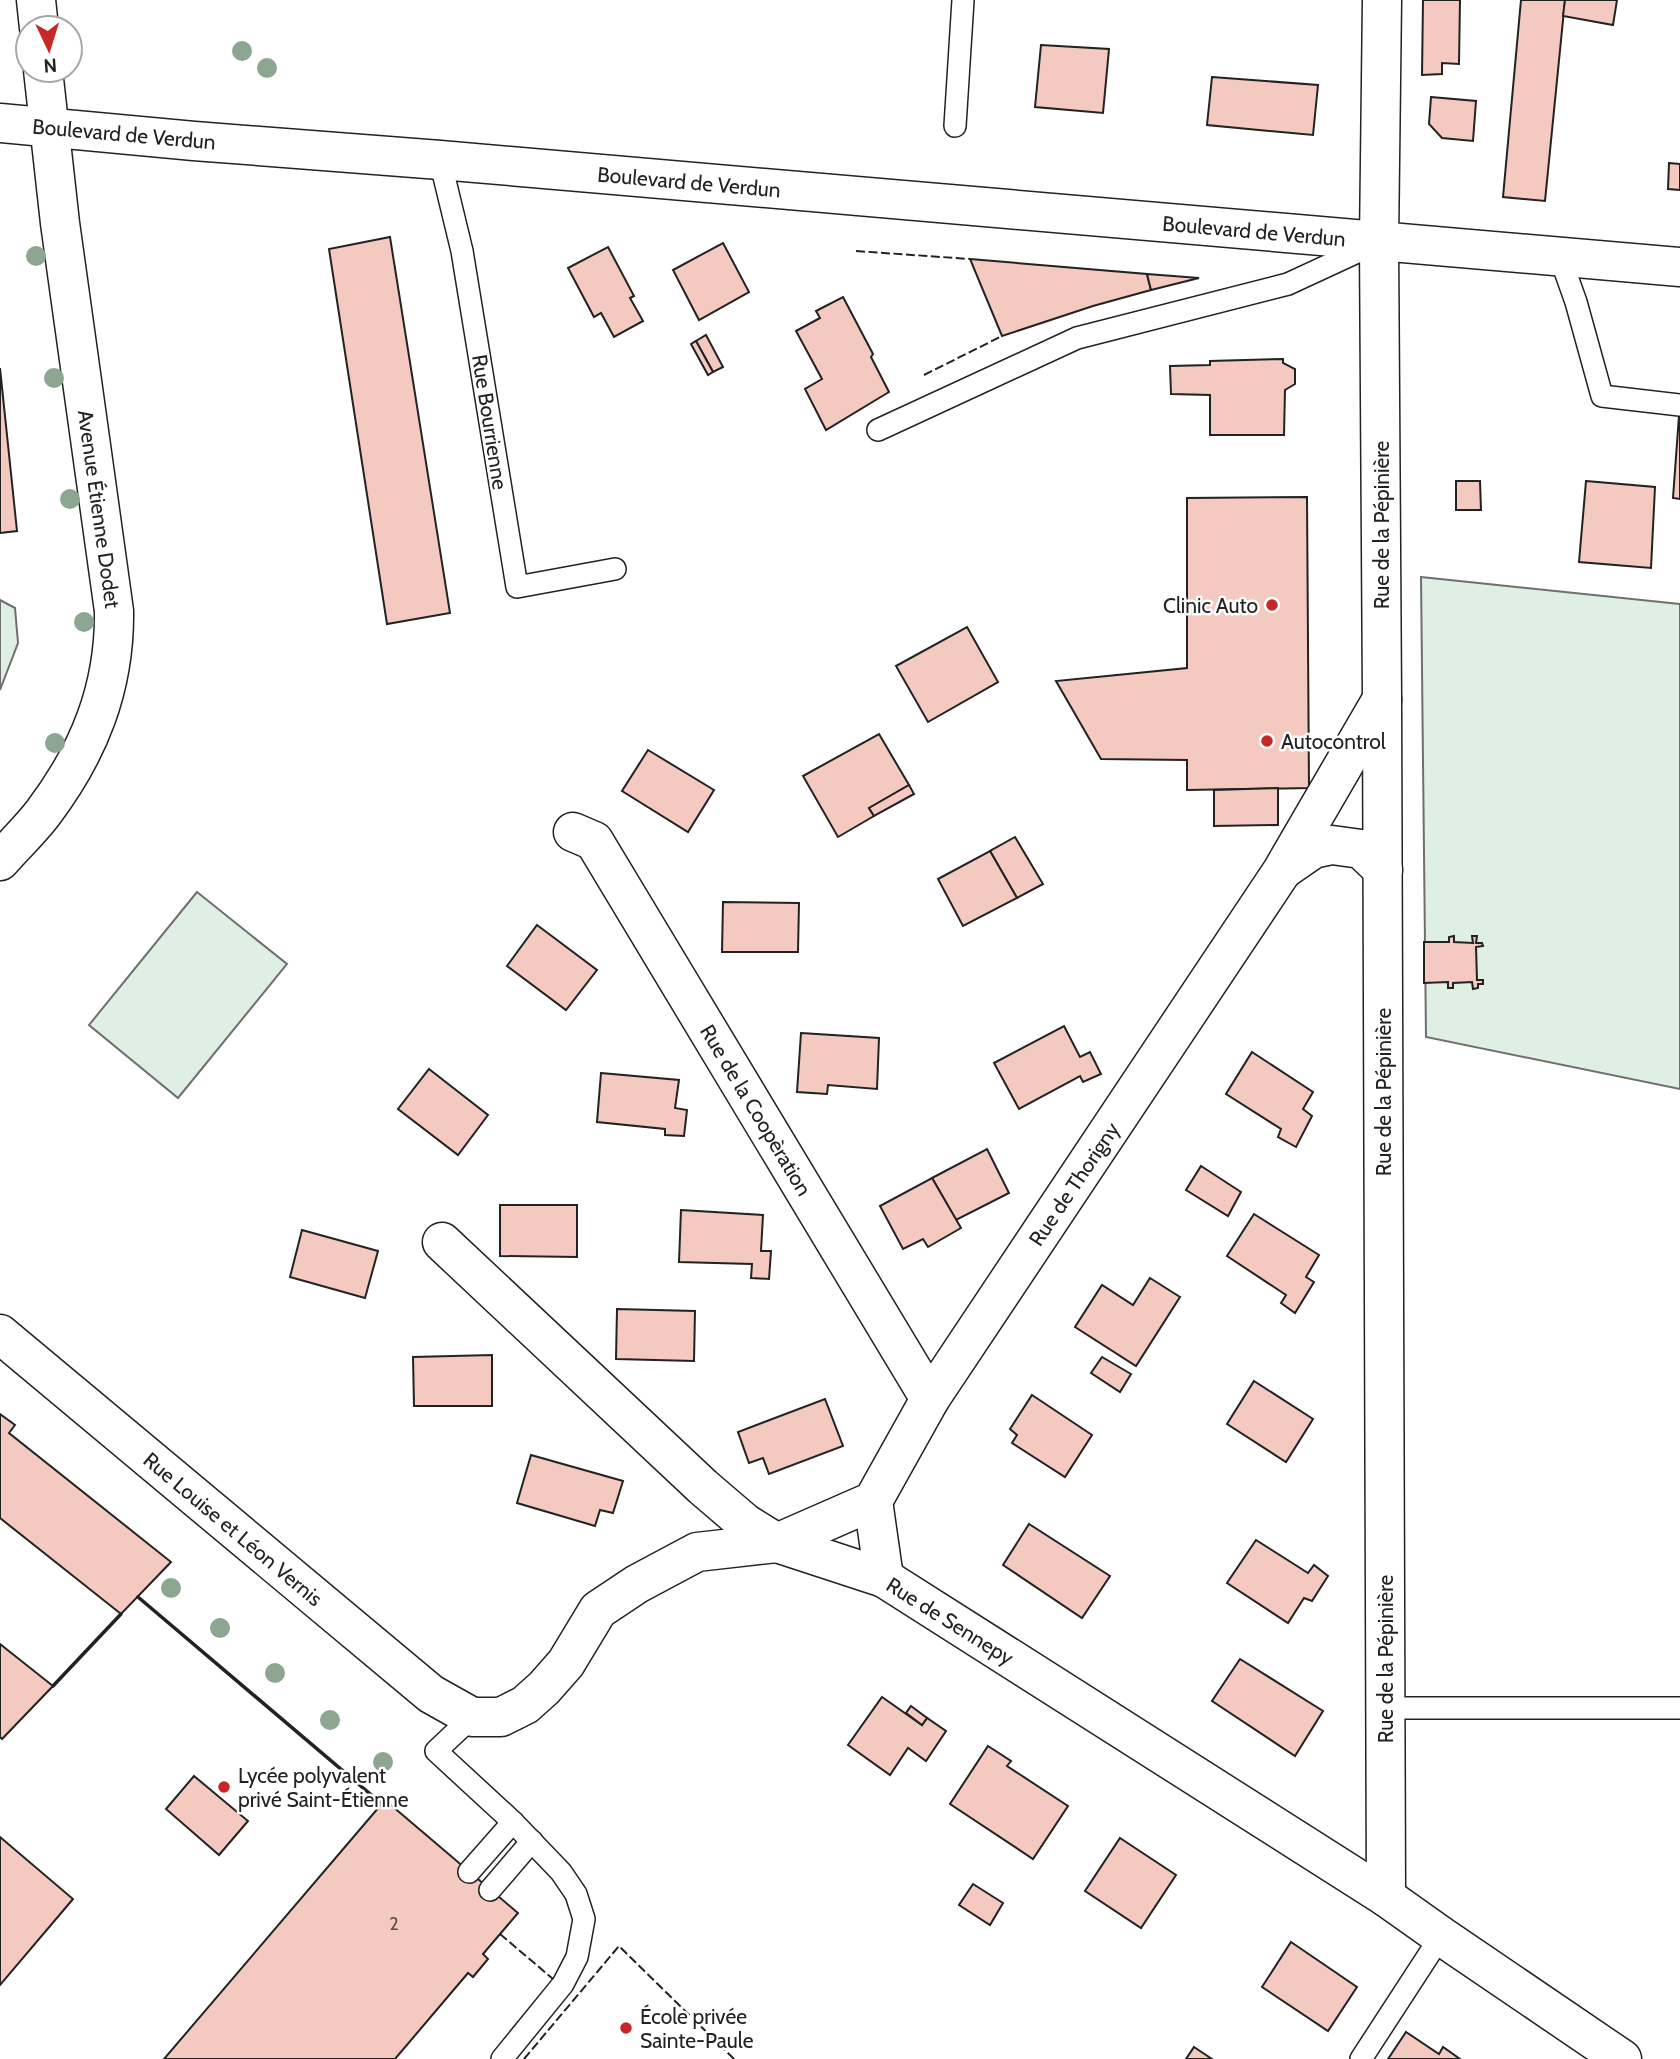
<svg xmlns="http://www.w3.org/2000/svg" width="1680" height="2059" viewBox="0 0 1680 2059" font-family="Cabin,sans-serif">
  <style>
    .green { fill: #e0efe3; stroke: #6f6f6f; stroke-width: 2 }
    .building { fill: #f3c9c0; stroke: #222; stroke-width: 2 }
    .lines { fill: none; stroke-linecap: round; stroke-linejoin: round }
    .lane-casing { stroke: #222; stroke-width: 24 }
    .street-casing { stroke: #222; stroke-width: 41 }
    .primary-casing { stroke: #222; stroke-width: 41 }
    .lane { stroke: #fff; stroke-width: 21 }
    .street { stroke: #fff; stroke-width: 38 }
    .primary { stroke: #fff; stroke-width: 38 }
    .fence { stroke: #222; stroke-width: 2; stroke-dasharray: 9 3.5; stroke-linecap: butt }
    .wall { stroke: #222; stroke-width: 3.5 }
    .tree { fill: #8da692 }
    .poi-dot { fill: #c62828; stroke: #fff; stroke-width: 2.5 }
    .labels { text-anchor: middle; dominant-baseline: central; stroke-width: 5; stroke-linejoin: round; paint-order: stroke }
    .number-label { font-size: 18px; fill: #564c4a }
    .street-label { font-size: 21px; fill: #222; stroke: #fff }
    .poi-label { font-size: 21px; fill: #222; stroke: #fff; text-anchor: start }
  </style>
  <rect width="100%" height="100%" fill="#fff"/>
  <g class="green">
    <path d="M1421,577L1680,604V1089L1426,1037Z"/>
    <path d="M0,600L15,608L18,643L0,690Z"/>
    <path d="M197,892L287,964L178,1098L89,1025Z"/>
  </g>
  <g class="building">
    <path d="M1423,0H1460L1459,64L1442,63V74L1422,75Z"/>
    <path d="M1521,0H1565L1545,201L1503,197Z"/>
    <path d="M1565,0H1617L1613,25L1563,16Z"/>
    <path d="M1041,45L1109,49L1103,113L1035,107Z"/>
    <path d="M1212,77L1318,85L1313,135L1207,125Z"/>
    <path d="M1431,97L1476,101L1473,141L1442,138L1429,124Z"/>
    <path d="M1669,163L1680,164V190L1668,189Z"/>
    <path d="M390,237L450,613L387,624L329,249Z"/>
    <path d="M723,243L749,292L699,320L673,270Z"/>
    <path d="M608,247L634,296L630,298L643,321L614,337L601,313L594,317L568,268Z"/>
    <path d="M970,259L1147,274L1151,290L1093,306L1002,336Z"/>
    <path d="M1147,274L1199,278L1151,290Z"/>
    <path d="M843,297L873,354L871,357L889,392L826,430L805,389L822,379L796,331L820,318L816,311Z"/>
    <path d="M706,335L723,367L713,372L696,341Z"/>
    <path d="M696,341L713,372L708,375L691,344Z"/>
    <path d="M1283,359V363L1295,369V384L1285,390L1284,435H1210V395L1171,394L1170,366L1210,365V361Z"/>
    <path d="M0,368L17,531L0,533Z"/>
    <path d="M1680,402V499L1673,498Z"/>
    <path d="M1456,481H1480L1481,510H1456Z"/>
    <path d="M1586,481L1655,487L1651,568L1579,562Z"/>
    <path d="M1307,497L1309,788L1187,790V760L1101,759L1056,681L1187,668V498Z"/>
    <path d="M967,627L998,682L928,722L896,666Z"/>
    <path d="M879,734L909,785L869,808L874,816L838,837L803,776Z"/>
    <path d="M648,750L714,790L688,832L622,791Z"/>
    <path d="M909,785L914,794L874,816L869,808Z"/>
    <path d="M1278,788V825L1214,826V790Z"/>
    <path d="M1015,837L1043,884L1017,898L990,851Z"/>
    <path d="M990,851L1017,898L963,926L938,879Z"/>
    <path d="M723,902L799,903L798,952H722Z"/>
    <path d="M537,925L597,970L566,1010L507,966Z"/>
    <path d="M1454,936V942L1473,943L1472,936H1477L1476,943H1482L1483,946L1476,947L1477,980H1483V984H1478V988L1473,989L1472,982L1453,983V988H1448V982L1424,983V942H1449V937Z"/>
    <path d="M1064,1026L1080,1057L1090,1052L1101,1074L1083,1082L1080,1076L1019,1109L994,1063Z"/>
    <path d="M801,1033L879,1038L877,1089L828,1085L827,1094L797,1092Z"/>
    <path d="M1252,1052L1313,1092L1303,1109L1312,1116L1296,1147L1278,1137L1281,1129L1226,1094Z"/>
    <path d="M429,1069L488,1115L458,1155L398,1109Z"/>
    <path d="M601,1073L679,1080L675,1108L687,1110L684,1136L665,1135V1129L597,1122Z"/>
    <path d="M987,1149L1009,1193L956,1220L932,1178Z"/>
    <path d="M1201,1166L1241,1192L1228,1216L1186,1190Z"/>
    <path d="M932,1178L961,1228L928,1247L923,1239L903,1249L880,1206Z"/>
    <path d="M500,1205H577V1257L500,1256Z"/>
    <path d="M681,1210L763,1215L761,1251H771L769,1279L751,1278L752,1264L679,1262Z"/>
    <path d="M1254,1214L1319,1255L1306,1277L1314,1282L1295,1313L1281,1303L1286,1295L1227,1256Z"/>
    <path d="M302,1230L378,1251L365,1298L290,1277Z"/>
    <path d="M1150,1278L1180,1297L1136,1366L1075,1327L1102,1285L1133,1305Z"/>
    <path d="M617,1309L695,1311L694,1361L616,1359Z"/>
    <path d="M492,1355V1406H414L413,1357Z"/>
    <path d="M1102,1357L1131,1374L1120,1392L1091,1373Z"/>
    <path d="M1254,1381L1313,1419L1286,1462L1227,1424Z"/>
    <path d="M1032,1395L1092,1435L1065,1477L1012,1443L1017,1435L1010,1429Z"/>
    <path d="M825,1399L843,1446L769,1474L763,1458L749,1463L738,1432Z"/>
    <path d="M0,1414L15,1425L9,1433L171,1562L121,1614L0,1518Z"/>
    <path d="M531,1455L623,1481L613,1513L600,1510L595,1526L517,1503Z"/>
    <path d="M1029,1524L1110,1576L1082,1618L1003,1565Z"/>
    <path d="M1256,1540L1308,1573L1314,1565L1328,1576L1312,1601L1304,1598L1288,1623L1227,1583Z"/>
    <path d="M0,1644L53,1686L2,1739L0,1737Z"/>
    <path d="M1240,1659L1323,1711L1295,1756L1212,1701Z"/>
    <path d="M882,1697L922,1725L927,1718L946,1731L926,1761L908,1748L890,1775L848,1745Z"/>
    <path d="M911,1706L927,1718L922,1725L906,1713Z"/>
    <path d="M988,1746L1011,1761L1007,1766L1068,1806L1033,1859L950,1804Z"/>
    <path d="M194,1776L248,1821L219,1855L166,1809Z"/>
    <path d="M385,1800L518,1913L483,1954L488,1959L473,1977L468,1973L395,2059H164Z"/>
    <path d="M0,1837L73,1899L0,1985Z"/>
    <path d="M1120,1838L1176,1875L1141,1928L1085,1891Z"/>
    <path d="M973,1884L1003,1903L990,1925L959,1905Z"/>
    <path d="M1291,1942L1357,1987L1328,2031L1262,1987Z"/>
    <path d="M1406,2032L1439,2054L1443,2047L1460,2059H1388Z"/>
    <path d="M1194,2047L1212,2059H1186Z"/>
  </g>
  <g class="lines">
    <defs>
      <g id="lane">
        <path d="M955,126L963,0"/>
        <path d="M440,160L462,251L517,587L615,569"/>
        <path d="M1560,257L1576,302L1602,396L1680,405"/>
        <path d="M878,430L1077,338L1288,284L1370,246"/>
        <path d="M1386,1708H1680"/>
        <path d="M472,1717L436,1751L513,1822L561,1872L576,1894L584,1919L577,1957L563,1984L502,2059"/>
        <path d="M469,1872L513,1822"/>
        <path d="M490,1890L532,1841"/>
        <path d="M1361,2059L1441,1936"/>
      </g>
      <g id="street">
        <path d="M36,0L39,28"/>
        <path d="M1382,0L1379,242L1382,699L1386,1897"/>
        <path d="M573,832L594,841L930,1399"/>
        <path d="M0,861C14,845 30,830 43,813C89,752 115,688 114,611L60,223L43,70"/>
        <path d="M1284,869L1313,849L1332,845L1361,849L1383,870"/>
        <path d="M442,1242L703,1487L745,1523L777,1543L884,1578L1386,1897L1441,1936L1622,2059"/>
        <path d="M0,1334L431,1694L472,1717H501L525,1705L544,1688L566,1663L598,1610L637,1584L697,1552L777,1543L873,1501L930,1399L1282,871L1382,699"/>
        <path d="M873,1501L884,1578"/>
      </g>
      <path id="primary" d="M0,123L194,141L440,160L1680,267"/>
    </defs>
    <use href="#lane" class="lane-casing"/>
    <use href="#street" class="street-casing"/>
    <use href="#primary" class="primary-casing"/>
    <use href="#lane" class="lane"/>
    <use href="#street" class="street"/>
    <use href="#primary" class="primary"/>
    <g class="fence">
      <path d="M856,251L970,259"/>
      <path d="M924,375L1002,336"/>
      <path d="M500,1934L553,1979"/>
      <path d="M524,2059L619,1946L734,2059"/>
    </g>
    <g class="wall">
      <path d="M138,1597L382,1804"/>
      <path d="M53,1686L121,1614"/>
    </g>
  </g>
  <g class="tree">
    <circle cx="242" cy="51" r="10"/>
    <circle cx="267" cy="68" r="10"/>
    <circle cx="36" cy="256" r="10"/>
    <circle cx="54" cy="378" r="10"/>
    <circle cx="70" cy="499" r="10"/>
    <circle cx="84" cy="622" r="10"/>
    <circle cx="55" cy="743" r="10"/>
    <circle cx="171" cy="1588" r="10"/>
    <circle cx="220" cy="1628" r="10"/>
    <circle cx="275" cy="1673" r="10"/>
    <circle cx="330" cy="1720" r="10"/>
    <circle cx="383" cy="1762" r="10"/>
  </g>
  <g class="poi-dot">
    <circle cx="1272" cy="605" r="7"/>
    <circle cx="1267" cy="741" r="7"/>
    <circle cx="224" cy="1787" r="7"/>
    <circle cx="626" cy="2028" r="7"/>
  </g>
  <g class="labels">
    <g class="number-label">
      <text x="394" y="1924">2</text>
    </g>
    <g class="street-label">
      <text transform="translate(124 134) rotate(5)">Boulevard de Verdun</text>
      <text transform="translate(689 182) rotate(5)">Boulevard de Verdun</text>
      <text transform="translate(1254 231) rotate(5)">Boulevard de Verdun</text>
      <text transform="translate(490 422) rotate(81)">Rue Bourrienne</text>
      <text transform="translate(99 509) rotate(82)">Avenue Étienne Dodet</text>
      <text transform="translate(1381 525) rotate(-90)">Rue de la Pépinière</text>
      <text transform="translate(1383 1092) rotate(-90)">Rue de la Pépinière</text>
      <text transform="translate(756 1110) rotate(59)">Rue de la Coopèration</text>
      <text transform="translate(1074 1184) rotate(-56)">Rue de Thorigny</text>
      <text transform="translate(233 1529) rotate(40)">Rue Louise et Léon Vernis</text>
      <text transform="translate(950 1621) rotate(32)">Rue de Sennepy</text>
      <text transform="translate(1385 1659) rotate(-90)">Rue de la Pépinière</text>
    </g>
    <g class="poi-label">
      <text x="1258" y="605" text-anchor="end">Clinic Auto</text>
      <text x="1281" y="741">Autocontrol</text>
      <text x="238" y="1775">Lycée polyvalent<tspan x="238" dy="24">privé Saint-Étienne</tspan></text>
      <text x="640" y="2016">École privée<tspan x="640" dy="24">Sainte-Paule</tspan></text>
    </g>
  </g>
  <g transform="translate(49 49) rotate(176)"><circle r="33" fill="#ffffff" stroke="#a7a7a7" stroke-width="2"/>
  <path d="M0-5L12 26L0 18L-12 26Z" fill="#c62828"/>
  <text y="-10" font-size="19" font-weight="bold" text-anchor="middle" fill="#222222">N</text>
  </g>
</svg>
